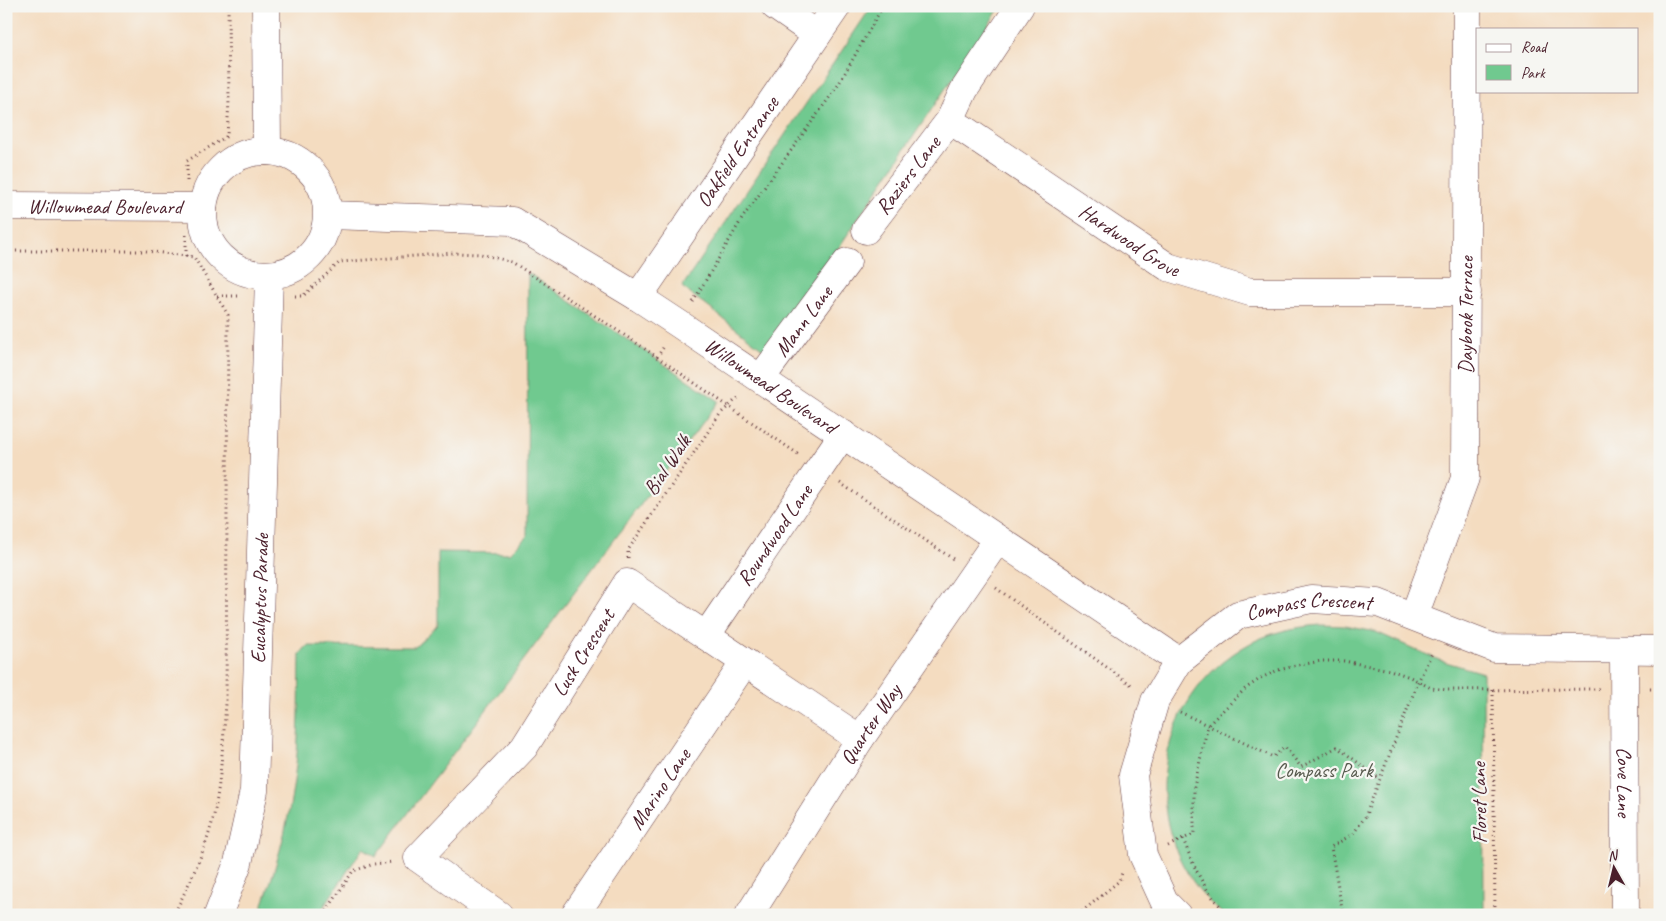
<svg xmlns="http://www.w3.org/2000/svg" width="1666" height="921" viewBox="0 0 1666 921" font-family="Caveat,sans-serif">
  <style>
    .green { fill: #70c98f; stroke: #5d745d }
    .lines { fill: none; stroke-linecap: round; stroke-linejoin: round }
    .minor-casing { stroke: #643b41; stroke-width: 29 }
    .path { stroke: #643b41; stroke-width: 3; stroke-dasharray: 1 4; stroke-linecap: butt }
    .minor { stroke: #fff; stroke-width: 28 }
    .labels { text-anchor: middle; dominant-baseline: central; stroke-width: 4.5; stroke-linejoin: round; paint-order: stroke }
    .street-label { font-size: 21px; fill: #4a1f2b; stroke: #f6f6f2 }
    .park-label { font-size: 21px; fill: #575a4e; stroke: #f6f6f2 }
  </style>
  <rect width="100%" height="100%" fill="#f6f6f2"/>
  <filter id="ink" filterUnits="userSpaceOnUse"><feTurbulence type="fractalNoise" baseFrequency=".02" numOctaves="2"/><feDisplacementMap in="SourceGraphic" scale="10" xChannelSelector="R" yChannelSelector="G"/><feConvolveMatrix kernelMatrix="1 2 1 2 8 2 1 2 1" color-interpolation-filters="sRGB"/></filter>
  <filter id="wash" filterUnits="userSpaceOnUse"><feTurbulence type="fractalNoise" baseFrequency=".0096" numOctaves="4" result="noise"/><feDisplacementMap in="SourceGraphic" scale="20" xChannelSelector="R" yChannelSelector="G"/><feGaussianBlur stdDeviation="1.12" result="paint"/><feColorMatrix in="noise" values="0 0 0 0 0 0 0 0 0 0 0 0 0 0 0 0 0 1.4 0 .05"/><feComposite in="paint" operator="in"/></filter>
  <g filter="url(#wash)">
    <rect width="100%" height="100%" fill="#f4dcc0"/>
    <g class="green">
      <path d="M872,6H1001L768,353L682,287Z"/>
      <path d="M528,273L719,401L376,856L363,848L318,915H259C275,872 288,827 294,781C300,739 299,696 300,654L307,646L415,647L438,625V552L510,553L527,536Z"/>
      <path d="M1321,625L1345,626L1376,632L1439,660L1483,673L1484,915H1224C1137,844 1146,707 1242,648C1266,633 1293,627 1321,625Z"/>
    </g>
  </g>
  <g filter="url(#ink)">
    <g class="lines">
      <defs>
        <g id="minor">
          <path d="M266,6L267,151"/>
          <path d="M775,6L817,35"/>
          <path id="s1" d="M1020,6L964,90L950,120L1168,267L1250,292H1467"/>
          <circle cx="265" cy="213" r="62"/>
          <path id="s2" d="M6,206L203,207"/>
          <path id="s3" d="M328,215L512,221L638,297L679,324L1179,661"/>
          <path id="s4" d="M866,230L950,120"/>
          <path id="s5" d="M638,297L837,6"/>
          <path id="s6" d="M761,378L847,262"/>
          <path id="s7" d="M1414,616L1465,478L1467,6"/>
          <path id="s8" d="M706,636L843,434"/>
          <path id="s9" d="M1624,650L1625,915"/>
          <path id="s10" d="M218,915L238,863L254,791L269,276"/>
          <path id="s11" d="M499,915L418,858L524,747L627,583L860,739"/>
          <path id="s12" d="M575,915L745,662"/>
          <path id="s13" d="M749,915L860,739L998,539"/>
          <path id="s14" d="M1177,915L1165,903L1143,855L1133,775L1155,701L1179,661L1238,615L1311,599L1378,603L1494,648L1660,650"/>
        </g>
      </defs>
      <use href="#minor" class="minor-casing"/>
      <g class="path">
        <path d="M187,181V161L227,136L229,101L228,6"/>
        <path d="M6,251H146L194,257L228,315L226,704C223,741 221,779 214,815C206,850 189,883 174,915"/>
        <path d="M186,256V232"/>
        <path d="M217,296H241"/>
        <path d="M295,296H303L340,262L453,253L481,254L512,262L632,340L798,454"/>
        <path d="M693,302L743,217L837,87L883,6"/>
        <path d="M657,357L665,345"/>
        <path d="M840,483L953,559"/>
        <path d="M628,558V550L720,414L740,396"/>
        <path d="M996,588L1133,686"/>
        <path d="M1650,689H1660"/>
        <path d="M1493,690L1495,915"/>
        <path d="M1180,712L1273,757L1285,747L1301,767L1337,747L1380,779"/>
        <path d="M1183,839C1194,867 1206,896 1230,915"/>
        <path d="M1168,846L1194,834V787L1208,725L1245,689L1261,678L1278,670L1300,665L1321,661H1344L1390,670L1410,677L1431,688L1448,690L1599,689"/>
        <path d="M324,915L353,871L374,864L393,862"/>
        <path d="M1078,915L1119,881L1122,873"/>
        <path d="M1343,915L1331,847L1353,834L1365,817L1418,682L1433,651"/>
      </g>
      <use href="#minor" class="minor"/>
    </g>
  </g>
  <g class="labels">
    <g class="street-label">
      <text stroke="none"><textPath href="#s5" startOffset="176">Oakfield Entrance</textPath></text>
      <text stroke="none"><textPath href="#s4" startOffset="69">Raziers Lane</textPath></text>
      <text stroke="none"><textPath href="#s2" startOffset="99">Willowmead Boulevard</textPath></text>
      <text stroke="none"><textPath href="#s1" startOffset="350">Hardwood Grove</textPath></text>
      <text stroke="none"><textPath href="#s7" startOffset="310">Daybook Terrace</textPath></text>
      <text stroke="none"><textPath href="#s6" startOffset="71">Mann Lane</textPath></text>
      <text stroke="none"><textPath href="#s3" startOffset="491">Willowmead Boulevard</textPath></text>
      <text transform="translate(667 465) rotate(-56)">Bial Walk</text>
      <text stroke="none"><textPath href="#s8" startOffset="122">Roundwood Lane</textPath></text>
      <text stroke="none"><textPath href="#s10" startOffset="322">Eucalyptus Parade</textPath></text>
      <text stroke="none"><textPath href="#s14" startOffset="421">Compass Crescent</textPath></text>
      <text stroke="none"><textPath href="#s11" startOffset="364">Lusk Crescent</textPath></text>
      <text stroke="none"><textPath href="#s13" startOffset="226">Quarter Way</textPath></text>
      <text stroke="none"><textPath href="#s9" startOffset="132">Cove Lane</textPath></text>
      <text stroke="none"><textPath href="#s12" startOffset="152">Marino Lane</textPath></text>
      <text transform="translate(1479 803) rotate(-91)">Floret Lane</text>
    </g>
    <g class="park-label">
      <text x="1324" y="770">Compass Park</text>
    </g>
  </g>
  <rect width="1666" height="921" fill="none" stroke="#f6f6f2" stroke-width="25"/>
  <rect x="1476" y="28" width="162" height="65" fill="#f6f6f2" stroke="#b1a0a2"/>
  <rect x="1486" y="44" width="25" height="8" fill="#ffffff" stroke="#b1a0a2"/>
  <text x="1521" y="52" font-size="15" fill="#4a1f2b">Road</text>
  <rect x="1486" y="65" width="25" height="15" fill="#70c98f" stroke="#b1a0a2"/>
  <text x="1521" y="78" font-size="15" fill="#4a1f2b">Park</text>
  <g transform="translate(1614 868) rotate(352)" stroke="#f6f6f2" stroke-width="4" paint-order="stroke">
  <path d="M0-4L9 19L0 12L-9 19Z" fill="#4a1f2b"/>
  <text y="-8" font-size="14" font-weight="bold" text-anchor="middle" fill="#4a1f2b">N</text>
  </g>
</svg>
